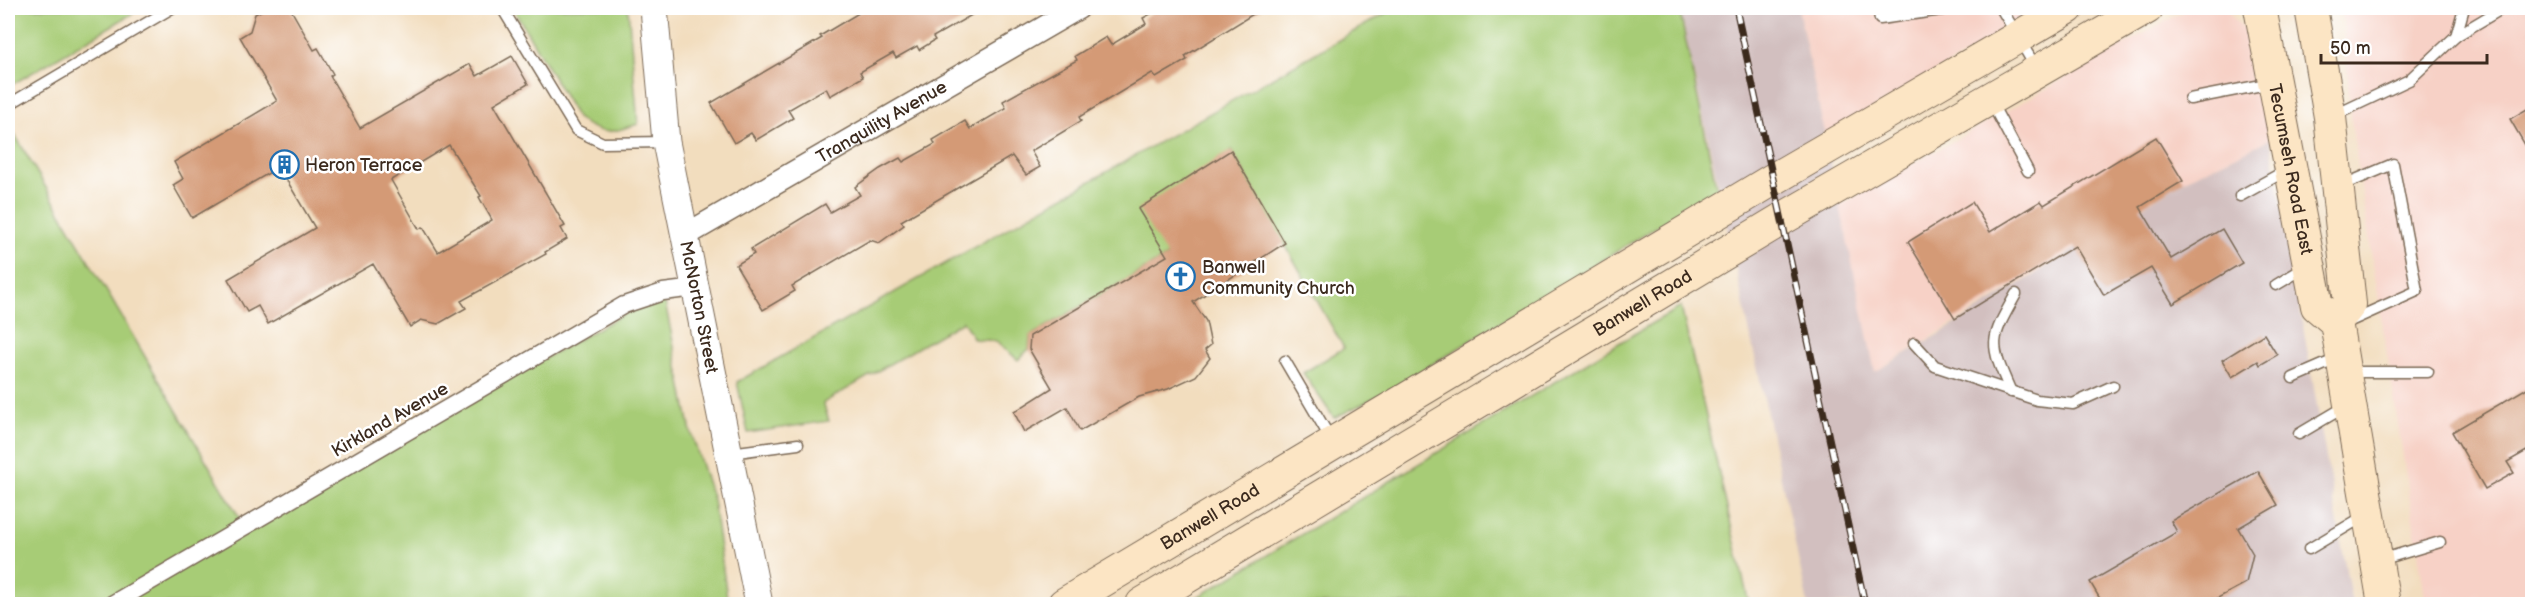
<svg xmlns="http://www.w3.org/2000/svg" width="2540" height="612" viewBox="0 0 2540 612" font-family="'Balsamiq Sans',sans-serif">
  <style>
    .built { fill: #f7d1c6 }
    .industrial { fill: #d2bfbf }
    .green { fill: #a7cc76; stroke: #717b4a; stroke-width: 1.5 }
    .building { fill: #d49a76; fill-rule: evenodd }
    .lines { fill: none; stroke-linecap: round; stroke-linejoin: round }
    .service-casing { stroke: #7b6956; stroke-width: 13 }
    .pedestrian-casing { stroke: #7b6956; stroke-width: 19 }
    .minor-casing { stroke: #7b6956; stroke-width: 25 }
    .tertiary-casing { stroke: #7b6956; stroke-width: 29 }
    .secondary-casing { stroke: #7b6956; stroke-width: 34 }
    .service { stroke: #fff; stroke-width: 10 }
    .pedestrian { stroke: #fff; stroke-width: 16 }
    .minor { stroke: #fff; stroke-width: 22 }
    .tertiary { stroke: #fff; stroke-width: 27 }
    .secondary { stroke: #fce5c4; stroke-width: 32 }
    .rail-casing { stroke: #3b2a1e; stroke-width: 7 }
    .rail { stroke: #fff; stroke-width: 4.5; stroke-dasharray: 14; stroke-linecap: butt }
    .labels { text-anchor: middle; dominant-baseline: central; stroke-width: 5; stroke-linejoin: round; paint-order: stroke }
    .street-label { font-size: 18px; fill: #3b2a1e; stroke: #fff }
    .poi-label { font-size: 18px; fill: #3b2a1e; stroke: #fff; text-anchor: start }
  </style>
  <rect width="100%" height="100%" fill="#fff"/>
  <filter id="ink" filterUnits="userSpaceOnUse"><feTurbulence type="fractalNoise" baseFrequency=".0167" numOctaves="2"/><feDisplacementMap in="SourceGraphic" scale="12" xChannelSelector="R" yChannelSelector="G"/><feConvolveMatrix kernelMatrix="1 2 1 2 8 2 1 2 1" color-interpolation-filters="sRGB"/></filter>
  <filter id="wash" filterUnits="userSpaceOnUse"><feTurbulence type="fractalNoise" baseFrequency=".008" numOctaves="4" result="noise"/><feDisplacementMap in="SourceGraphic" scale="24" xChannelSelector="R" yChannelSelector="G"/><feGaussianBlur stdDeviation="1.35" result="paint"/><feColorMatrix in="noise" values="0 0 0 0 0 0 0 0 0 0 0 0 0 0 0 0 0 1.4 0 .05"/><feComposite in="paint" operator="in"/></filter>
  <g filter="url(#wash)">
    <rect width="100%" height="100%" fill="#f2ddbe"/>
    <g class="built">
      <path d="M1798,8H2046L1825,136Z"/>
      <path d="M2189,8L2227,10L2244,30L2270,139L2183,181L1875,372L1839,206Z"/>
      <path d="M2342,8H2532V604H2426L2352,128Z"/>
    </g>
    <path class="industrial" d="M1680,8H1798L1875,372L1957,323L2183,181L2270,139L2352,604H1808Z"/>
    <g class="green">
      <path d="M8,8H142L8,87Z"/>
      <path d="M513,8H628L638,124C609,133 602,137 577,118Z"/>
      <path d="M1395,8H1679L1717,190L1390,390L1334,418L1303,373L1344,348L1231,150L1167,256L1030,336L1029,349L1018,360L996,341L974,339L963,321L823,403L829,421L748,433L737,382Z"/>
      <path d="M8,123L245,527L663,292L691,432L713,500L728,604H8Z"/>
      <path d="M1681,307L1749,604H1186L1654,322Z"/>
    </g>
    <g id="blocks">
      <g class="building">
        <path d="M266,8H290L314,50L318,48L333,74L330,76L360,128L470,64L477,76L512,56L528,84L494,104L565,226L561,228L567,239L545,252L546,254L461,301L466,308L438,324L421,320L410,327L373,264L268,324L258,306L247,312L228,279L315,228L279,167L192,218L173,185L183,179L174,162L277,101L240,37L250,31L255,14ZM449,145L481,196L479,197L492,220L438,252L423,227L419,229L391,180Z"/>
        <path d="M867,8H984L933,37L935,40L919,50L917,46L896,58L893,53L860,72L863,77L830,96L826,88L788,110L793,118L756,140L751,133L734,143L711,103L822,38L820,36Z"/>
        <path d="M1162,8H1263L1185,56L1187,60L1156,78L1152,73L1079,117L1081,121L1031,151L1040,167L1026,175L1012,156L901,221L904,225L879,243L870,240L792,286L795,291L763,310L736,265L754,254L751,249L825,204L830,212L860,195L855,187L880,169L900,158L903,162L935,144L933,140L965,121L970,129L1006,108L1003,101L1077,60L1075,56L1106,37L1111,45L1146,24L1143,18Z"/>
        <path d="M2532,106V157L2510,119Z"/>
        <path d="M2156,137L2183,181L2140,207L2171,259L2222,229L2242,263L2173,304L2151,268L2104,295L2075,246L1955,319L1908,242L1972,202L1990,232L2041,201L2044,205Z"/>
        <path d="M1231,150L1285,243L1193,302L1206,321L1211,345L1205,350L1210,358L1196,376L1168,389L1139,397L1080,431L1067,407L1024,432L1014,412L1052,388L1029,349L1030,336L1167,256L1138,209Z"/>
        <path d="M2264,334L2277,355L2260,365L2258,361L2232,377L2222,360Z"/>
        <path d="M2532,385V448L2507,462L2514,473L2485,489L2452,432Z"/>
        <path d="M2258,471L2278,505L2238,528L2253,554L2246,583L2216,599L2208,598L2197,604H2103L2090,582L2177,532L2171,521Z"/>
      </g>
    </g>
  </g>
  <g filter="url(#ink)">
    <use href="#blocks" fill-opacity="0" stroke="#7b6956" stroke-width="1.5"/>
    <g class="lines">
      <defs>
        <g id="service">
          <path d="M502,8L576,130L603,143L665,142"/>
          <path d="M1878,8L1880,19L1955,8"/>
          <path d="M2001,8L2036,68"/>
          <path d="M2456,36L2503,8"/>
          <path d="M2190,99L2272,83"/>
          <path d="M1991,102L2028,171"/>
          <path d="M8,105L172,8"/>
          <path d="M2333,116L2409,80L2456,36L2464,8"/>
          <path d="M2341,186L2393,164L2417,291L2348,322"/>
          <path d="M2240,196L2287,170"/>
          <path d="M2276,285L2306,267"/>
          <path d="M1914,343L1935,366L2037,400L2073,404L2113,386"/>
          <path d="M1285,361L1332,441"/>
          <path d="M2347,372H2428"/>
          <path d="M2293,378L2339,358"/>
          <path d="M2011,392C1989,342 1989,342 2016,294"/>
          <path d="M2299,434L2348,405"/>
          <path d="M730,453L798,444"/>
          <path d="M2309,549L2366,515"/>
          <path d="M2380,560L2440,542"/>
        </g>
        <path id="pedestrian" d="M112,604L624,305L663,292L695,288"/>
        <g id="minor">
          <path id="s1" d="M686,235L1078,8"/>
        </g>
        <g id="tertiary">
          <path id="s2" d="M654,8L666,142L759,604"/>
        </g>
        <g id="secondary">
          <path id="s3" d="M2260,8L2317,306L2336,322L2384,604"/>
          <path d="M2311,8L2330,117L2350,304L2336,322"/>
          <path id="s4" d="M1064,604L1772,180L2068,8"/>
          <path id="s5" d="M1142,604L1782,219L2147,8"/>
        </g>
      </defs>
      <use href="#service" class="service-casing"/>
      <use href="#pedestrian" class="pedestrian-casing"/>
      <use href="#minor" class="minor-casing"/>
      <use href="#tertiary" class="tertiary-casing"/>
      <use href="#secondary" class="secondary-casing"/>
      <use href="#service" class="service"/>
      <use href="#pedestrian" class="pedestrian"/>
      <use href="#minor" class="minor"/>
      <use href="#tertiary" class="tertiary"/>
      <use href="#secondary" class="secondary"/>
      <defs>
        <path id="rail" d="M1736,8L1865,604"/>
      </defs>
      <use href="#rail" class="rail-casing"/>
      <use href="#rail" class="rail"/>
    </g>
  </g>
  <defs>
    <symbol id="building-ring" viewBox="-11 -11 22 22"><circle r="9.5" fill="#fff" stroke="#1f6fb2" stroke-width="1.5"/><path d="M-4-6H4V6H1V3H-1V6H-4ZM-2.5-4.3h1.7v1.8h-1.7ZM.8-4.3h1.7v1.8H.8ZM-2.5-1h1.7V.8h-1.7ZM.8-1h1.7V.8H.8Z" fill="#1f6fb2"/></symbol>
    <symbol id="church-ring" viewBox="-11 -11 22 22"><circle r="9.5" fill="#fff" stroke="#1f6fb2" stroke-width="1.5"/><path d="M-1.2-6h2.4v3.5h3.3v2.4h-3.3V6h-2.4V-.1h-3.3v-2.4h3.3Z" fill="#1f6fb2"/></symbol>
  </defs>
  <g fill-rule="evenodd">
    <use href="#building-ring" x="268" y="148" width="33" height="33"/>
    <use href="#church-ring" x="1164" y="260" width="33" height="33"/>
  </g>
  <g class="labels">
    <g class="street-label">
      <text stroke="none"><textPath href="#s1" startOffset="226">Tranquility Avenue</textPath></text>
      <text stroke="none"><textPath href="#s3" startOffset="164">Tecumseh Road East</textPath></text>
      <text stroke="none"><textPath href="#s5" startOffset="584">Banwell Road</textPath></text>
      <text stroke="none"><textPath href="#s2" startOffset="303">McNorton Street</textPath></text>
      <text transform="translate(390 420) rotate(-30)">Kirkland Avenue</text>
      <text stroke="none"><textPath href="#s4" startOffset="170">Banwell Road</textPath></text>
    </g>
    <g class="poi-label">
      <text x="305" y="165">Heron Terrace</text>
      <text x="1202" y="267">Banwell<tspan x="1202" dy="21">Community Church</tspan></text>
    </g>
  </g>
  <rect width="2540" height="612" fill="none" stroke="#fff" stroke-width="30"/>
  <path d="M2321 54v9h166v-9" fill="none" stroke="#3b2a1e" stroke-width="3"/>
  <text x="2330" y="54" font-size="18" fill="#3b2a1e" stroke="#ffffff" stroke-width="4.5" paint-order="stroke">50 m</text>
</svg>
